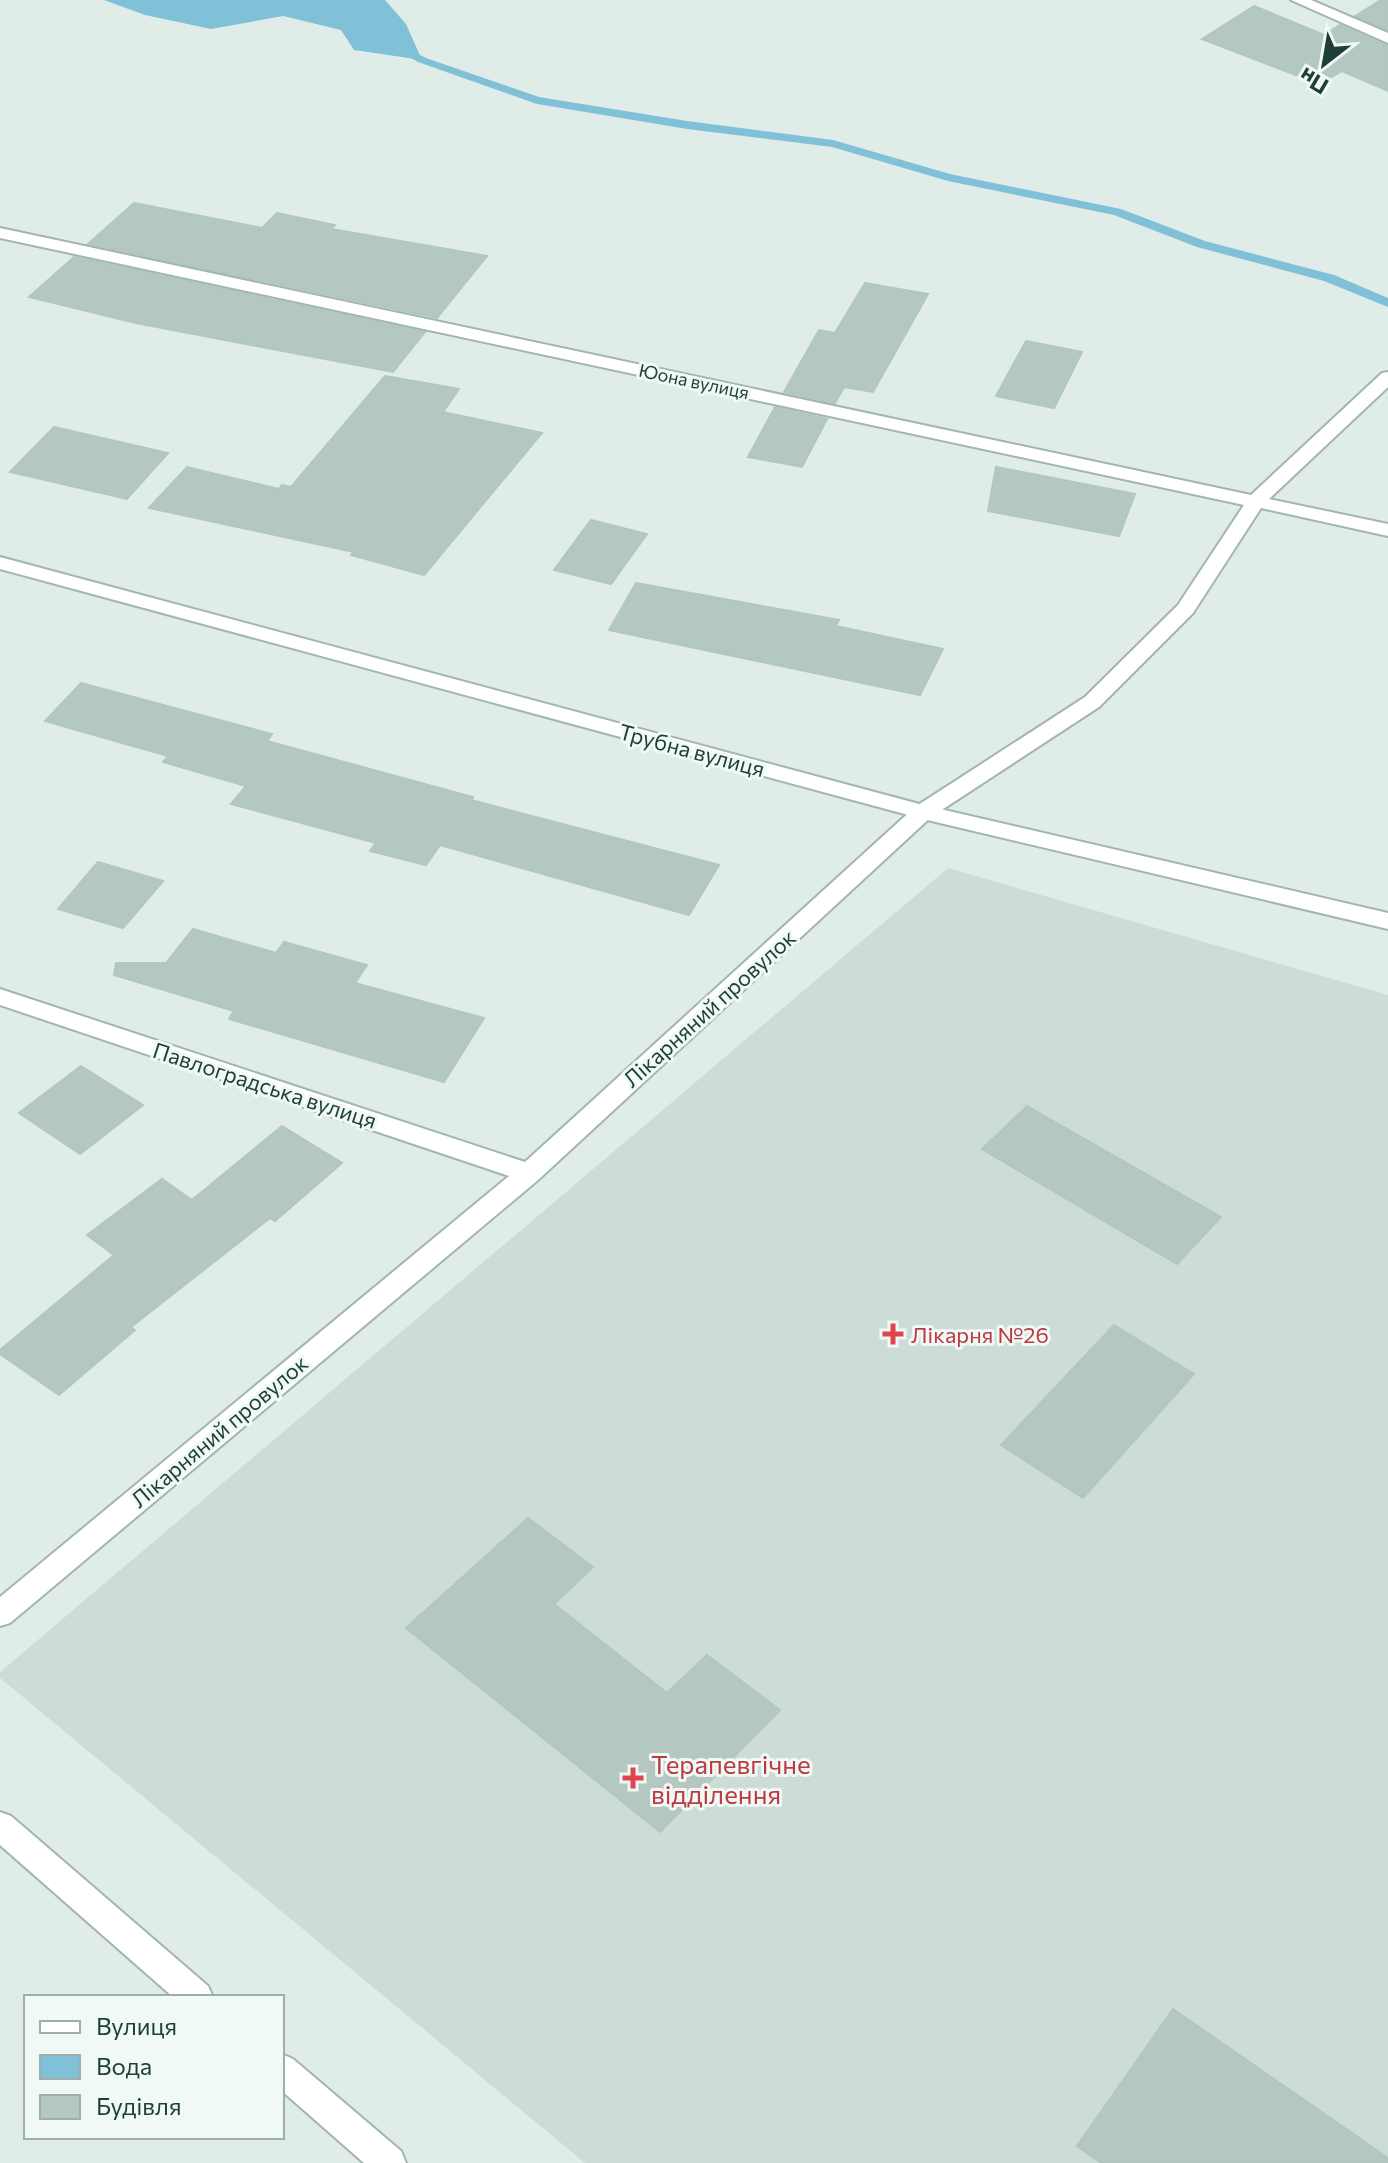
<svg xmlns="http://www.w3.org/2000/svg" width="1388" height="2163" viewBox="0 0 1388 2163" font-family="Commissioner,sans-serif">
  <style>
    .built { fill: #cedcd7 }
    .water { fill: #81c1d8 }
    .lines { fill: none; stroke-linecap: round; stroke-linejoin: round }
    .stream { fill: #81c1d8; fill-rule: evenodd }
    .building { fill: #b5c7c1; stroke: #b1c7c0; stroke-width: 2 }
    .minor-casing { stroke: #a2b5b0; stroke-width: 4 }
    .tertiary-casing { stroke: #a2b5b0; stroke-width: 4 }
    .minor { fill: #fff; fill-rule: evenodd }
    .tertiary { fill: #fff; fill-rule: evenodd }
    .health-dot { fill: #e0444e; stroke: #f0f9f5; stroke-width: 3 }
    .labels { text-anchor: middle; dominant-baseline: central; stroke-width: 6; stroke-linejoin: round; paint-order: stroke }
    .far-street-label { font-size: 18px; fill: #1e3f39; stroke: #f0f9f5 }
    .street-label { font-size: 22px; fill: #1e3f39; stroke: #f0f9f5 }
    .health-label { font-size: 22px; fill: #be3a42; stroke: #f0f9f5; text-anchor: start }
    .near-health-label { font-size: 26px; fill: #be3a42; stroke: #f0f9f5; text-anchor: start }
  </style>
  <rect width="100%" height="100%" fill="#e0ece8"/>
  <path class="built" d="M948,868L1388,995V2163H585L0,1678V1672Z"/>
  <path class="water" d="M104,0H385L406,24L422,60L354,50L341,30L283,16L211,29L145,15Z"/>
  <g class="lines">
    <path class="stream" d="M400,45L426,58L539,97L687,121L833,140L950,174L1121,209L1205,241L1334,275L1388,298V307L1324,281L1197,247L1114,215L948,181L832,147L687,129L537,104L418,62L396,50L394,48Z"/>
  </g>
  <g class="building">
    <path d="M1381,0H1388V30L1355,16Z"/>
    <path d="M1254,6L1324,35L1340,25L1388,46V91L1342,71L1319,84L1202,39Z"/>
    <path d="M134,203L262,228L277,213L335,225L331,229L487,256L437,318L88,244Z"/>
    <path d="M74,257L425,332L393,372L136,323L29,297Z"/>
    <path d="M865,283L928,294L873,392L844,387L835,403L784,392L819,330L835,333Z"/>
    <path d="M1026,341L1082,352L1054,408L996,396Z"/>
    <path d="M385,376L459,389L443,412L542,433L424,575L351,555L354,552L149,508L187,467L279,489L282,485L291,487Z"/>
    <path d="M775,407L827,419L802,467L748,457Z"/>
    <path d="M54,427L168,453L127,499L10,472Z"/>
    <path d="M996,467L1135,494L1119,536L988,511Z"/>
    <path d="M591,520L647,534L611,584L554,570Z"/>
    <path d="M636,583L839,620L836,626L943,649L920,695L609,630Z"/>
    <path d="M81,683L272,734L267,741L473,797L471,800L719,865L689,915L440,845L426,865L370,851L376,843L231,804L246,786L163,762L168,756L45,721Z"/>
    <path d="M98,862L163,881L123,928L58,909Z"/>
    <path d="M193,929L276,953L284,942L367,965L355,983L484,1018L444,1082L229,1019L234,1011L114,975L116,963H166Z"/>
    <path d="M81,1066L143,1105L80,1154L19,1113Z"/>
    <path d="M1027,1106L1221,1217L1177,1264L982,1149Z"/>
    <path d="M282,1126L342,1163L275,1221L270,1218L131,1327L135,1330L59,1395L0,1354V1350L114,1255L87,1235L162,1179L192,1200Z"/>
    <path d="M1114,1325L1194,1374L1083,1498L1001,1445Z"/>
    <path d="M528,1518L593,1567L554,1604L667,1693L707,1655L780,1710L660,1832L406,1628Z"/>
    <path d="M1173,2009L1388,2158V2163H1101L1077,2146Z"/>
  </g>
  <g class="lines">
    <defs>
      <g id="minor">
        <path d="M1291,0H1311L1388,33V43Z"/>
        <path d="M0,228L1251,495L1382,373L1388,372V387L1269,499L1388,524V536L1261,508L1193,613L1099,707L931,817L538,1180L10,1623L0,1626V1597L509,1176L0,1005V989L525,1162L915,807L1085,697L1178,605L1244,505L0,238Z"/>
        <path d="M0,1812L11,1816L208,1986L213,1997H173L0,1845Z"/>
        <path d="M282,2054L293,2059L401,2151L406,2163H364L282,2091Z"/>
      </g>
      <path id="tertiary" d="M0,557L923,805L1388,913V929L923,819L0,569Z"/>
    </defs>
    <use href="#minor" class="minor-casing"/>
    <use href="#tertiary" class="tertiary-casing"/>
    <use href="#minor" class="minor"/>
    <use href="#tertiary" class="tertiary"/>
  </g>
  <g class="health-dot">
    <path d="M889 1322h8v8h8v8h-8v8h-8v-8h-8v-8h8z"/>
    <path d="M629 1766h8v8h8v8h-8v8h-8v-8h-8v-8h8z"/>
  </g>
  <g class="labels">
    <g class="far-street-label">
      <text transform="translate(694 381) rotate(12)">Юона вулиця</text>
    </g>
    <g class="street-label">
      <text transform="translate(692 750) rotate(15)">Трубна вулиця</text>
      <text transform="translate(709 1008) rotate(-42)">Лікарняний провулок</text>
      <text transform="translate(265 1085) rotate(18)">Павлоградська вулиця</text>
      <text transform="translate(219 1431) rotate(-40)">Лікарняний провулок</text>
    </g>
    <g class="health-label">
      <text x="911" y="1334">Лікарня №26</text>
    </g>
    <g class="near-health-label">
      <text x="651" y="1763">Терапевгічне<tspan x="651" dy="30">відділення</tspan></text>
    </g>
  </g>
  <rect x="24" y="1995" width="260" height="144" fill="#f0f9f5" stroke="#9cafaa" stroke-width="2"/>
  <rect x="40" y="2021" width="40" height="12" fill="#ffffff" stroke="#9cafaa" stroke-width="2"/>
  <text x="96" y="2035" font-size="24" fill="#1e3f39">Вулиця</text>
  <rect x="40" y="2055" width="40" height="24" fill="#81c1d8" stroke="#9cafaa" stroke-width="2"/>
  <text x="96" y="2075" font-size="24" fill="#1e3f39">Вода</text>
  <rect x="40" y="2095" width="40" height="24" fill="#b5c7c1" stroke="#9cafaa" stroke-width="2"/>
  <text x="96" y="2115" font-size="24" fill="#1e3f39">Будівля</text>
  <g transform="translate(1324 64) rotate(211)" stroke="#f0f9f5" stroke-width="6" paint-order="stroke">
  <path d="M0-6L14 30L0 20L-14 30Z" fill="#1e3f39"/>
  <text y="-12" font-size="22" font-weight="bold" text-anchor="middle" fill="#1e3f39">Пн</text>
  </g>
</svg>
